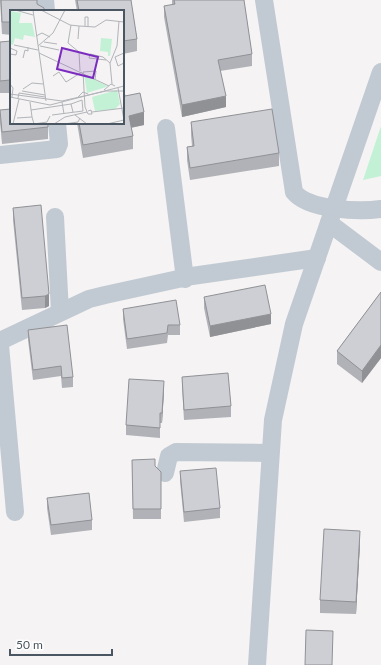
<svg xmlns="http://www.w3.org/2000/svg" width="381" height="665" viewBox="0 0 381 665" font-family="Lato,sans-serif">
  <style>
    .green { fill: #c3f1d5 }
    .lines { fill: none; stroke-linecap: round; stroke-linejoin: round }
    .minor { stroke: #c1cad2; stroke-width: 18 }
    .wall { fill: #b0b2b7 }
    .shaded-wall { fill: #909195 }
    .building { fill: #cdcfd5; stroke: #909195 }
    .inset-road { fill: none; stroke: #b1b4b9; stroke-width: 1 }
    .view { fill: #7b2cbf; fill-opacity: 0.15; stroke: #7b2cbf; stroke-width: 2 }
    .inset-edge { fill: none; stroke: #4a5661; stroke-width: 2 }
  </style>
  <rect width="100%" height="100%" fill="#f5f3f3"/>
  <path class="green" d="M381,126V176L363,180Z"/>
  <g class="lines">
    <g class="minor">
      <path d="M45,0L46,11"/>
      <path d="M264,0L294,192C308,210 359,212 381,209"/>
      <path d="M166,128L185,279"/>
      <path d="M0,155L57,149L59,144L57,123"/>
      <path d="M55,217L60,312"/>
      <path d="M329,223L381,262"/>
      <path d="M0,341L89,299L105,295L192,276L317,258"/>
      <path d="M0,345L15,512"/>
      <path d="M165,473L169,456L176,452L270,453"/>
      <path d="M257,665L273,420L294,324L381,72"/>
    </g>
  </g>
  <g class="wall">
    <path d="M0,0H37L11,11V35L2,34Z"/>
    <path d="M75,0H131L137,39V51L123,54V11H77Z"/>
    <path d="M172,0H244L252,54V66L220,71L226,107L182,117L164,17V6L172,5Z"/>
    <path d="M11,41V106L10,93H0V42Z"/>
    <path d="M125,96L144,125L131,128L133,136V149L83,158L77,123H123Z"/>
    <path d="M0,110L48,127V139L2,144L0,122Z"/>
    <path d="M191,122L279,153V166L190,180L187,160V147L192,146L191,135Z"/>
    <path d="M13,208L49,306L45,308L22,310L13,220Z"/>
    <path d="M381,292V358L362,383L337,364V351Z"/>
    <path d="M204,297L271,324L210,337L204,308Z"/>
    <path d="M123,309L180,325V335H168L167,343L127,349L123,319Z"/>
    <path d="M28,330L73,377V387L62,388L61,376L33,380L28,340Z"/>
    <path d="M182,377L231,406V417L184,420L182,387Z"/>
    <path d="M164,391L162,423H160V438L126,435V425Z"/>
    <path d="M132,460L155,466L161,472V519H133Z"/>
    <path d="M180,471L220,508V518L184,522L180,481Z"/>
    <path d="M47,498L92,520V530L51,535L47,508Z"/>
    <path d="M360,544L356,614L320,613V600Z"/>
  </g>
  <g class="shaded-wall">
    <path d="M226,96V107L182,117V105Z"/>
    <path d="M144,112V125L129,128V116Z"/>
    <path d="M49,294V306L45,308V296Z"/>
    <path d="M271,314V324L210,337V326Z"/>
    <path d="M381,345V358L362,383V371Z"/>
    <path d="M164,381V391L162,423V413Z"/>
    <path d="M360,531V544L356,614V602Z"/>
  </g>
  <g class="building">
    <path d="M1,0H37V4L44,8V11H11V22H2Z"/>
    <path d="M77,0H131L137,39L123,41V11H79Z"/>
    <path d="M174,0H244L252,54L218,60L226,96L182,105L164,6L175,4Z"/>
    <path d="M11,41V94L10,80L0,81V42Z"/>
    <path d="M123,87L125,96L140,93L144,112L129,116L133,136L83,145L79,123H123Z"/>
    <path d="M11,109V123H48V127L2,132L0,110Z"/>
    <path d="M272,109L279,153L190,168L187,147L194,146L191,122Z"/>
    <path d="M41,205L49,294L45,296L22,298L13,208Z"/>
    <path d="M265,285L271,314L210,326L204,297Z"/>
    <path d="M381,292V345L362,371L337,351Z"/>
    <path d="M176,300L180,325H168L167,333L127,339L123,309Z"/>
    <path d="M67,325L73,377L62,378L61,366L33,370L28,330Z"/>
    <path d="M228,373L231,406L184,410L182,377Z"/>
    <path d="M129,379L164,381L162,413H160V428L126,425Z"/>
    <path d="M155,459V466L161,472V509H133L132,460Z"/>
    <path d="M216,468L220,508L184,512L180,471Z"/>
    <path d="M89,493L92,520L51,525L47,498Z"/>
    <path d="M324,529L360,531L356,602L320,600Z"/>
    <path d="M306,630L333,631L332,665H305Z"/>
  </g>
  <g transform="translate(10 10)">
    <rect width="114" height="114" fill="#f5f3f3"/>
    <path d="M0,1L11,3L9,13H22L25,27L14,25L13,30L5,28L3,35L0,34ZM91,28L102,29L100,46H98V42L90,41ZM74,64L97,76L96,77L77,83ZM107,80L110,94L105,99L85,101L82,87Z" fill="#c3f1d5"/>
    <path class="inset-road" d="M5,0L23,5M23,0L36,91M31,0L60,15L69,16L85,17L96,10L114,12M61,15L58,33L69,42L70,61M75,16V7H78V16M26,26L32,23L40,27M68,29L69,16M34,32L47,34M4,35L28,40M28,36L43,23L55,0M30,36L49,40M0,38L7,41L6,45L0,44M29,43L99,76M114,43L105,47L108,56L114,53M13,48L15,40L18,41V37M79,48L80,44L93,47L100,53M79,48L96,50M43,66L49,62L56,72L72,62M0,74L3,78L2,87M102,74L100,53L107,36L109,11M108,78L114,110M13,79L22,73L33,74M94,80L101,74L105,76M12,81L35,85M0,84L52,91L96,81H114M0,87L40,95L114,76M68,87L73,82L78,84M8,88L9,83L35,87M52,92L54,104M21,100L61,94L63,102M78,101L81,100L82,104H78L75,97L73,62L86,61L85,70M82,102L114,98M42,105L73,101L72,90L61,94M65,105L77,114M22,107L24,114L37,112L40,106M7,108L22,107L20,92M3,114L9,89M44,114L55,107L77,102M54,114L68,112L70,108M97,114L114,110"/>
    <path class="view" d="M52,38L88,47L83,68L47,59Z"/>
    <rect width="114" height="114" class="inset-edge"/>
  </g>
  <path d="M10 649v6h102v-6" fill="none" stroke="#4a5661" stroke-width="2"/>
  <text x="16" y="649" font-size="12" fill="#4a5661" stroke="#ffffff" stroke-width="3" paint-order="stroke">50 m</text>
</svg>
